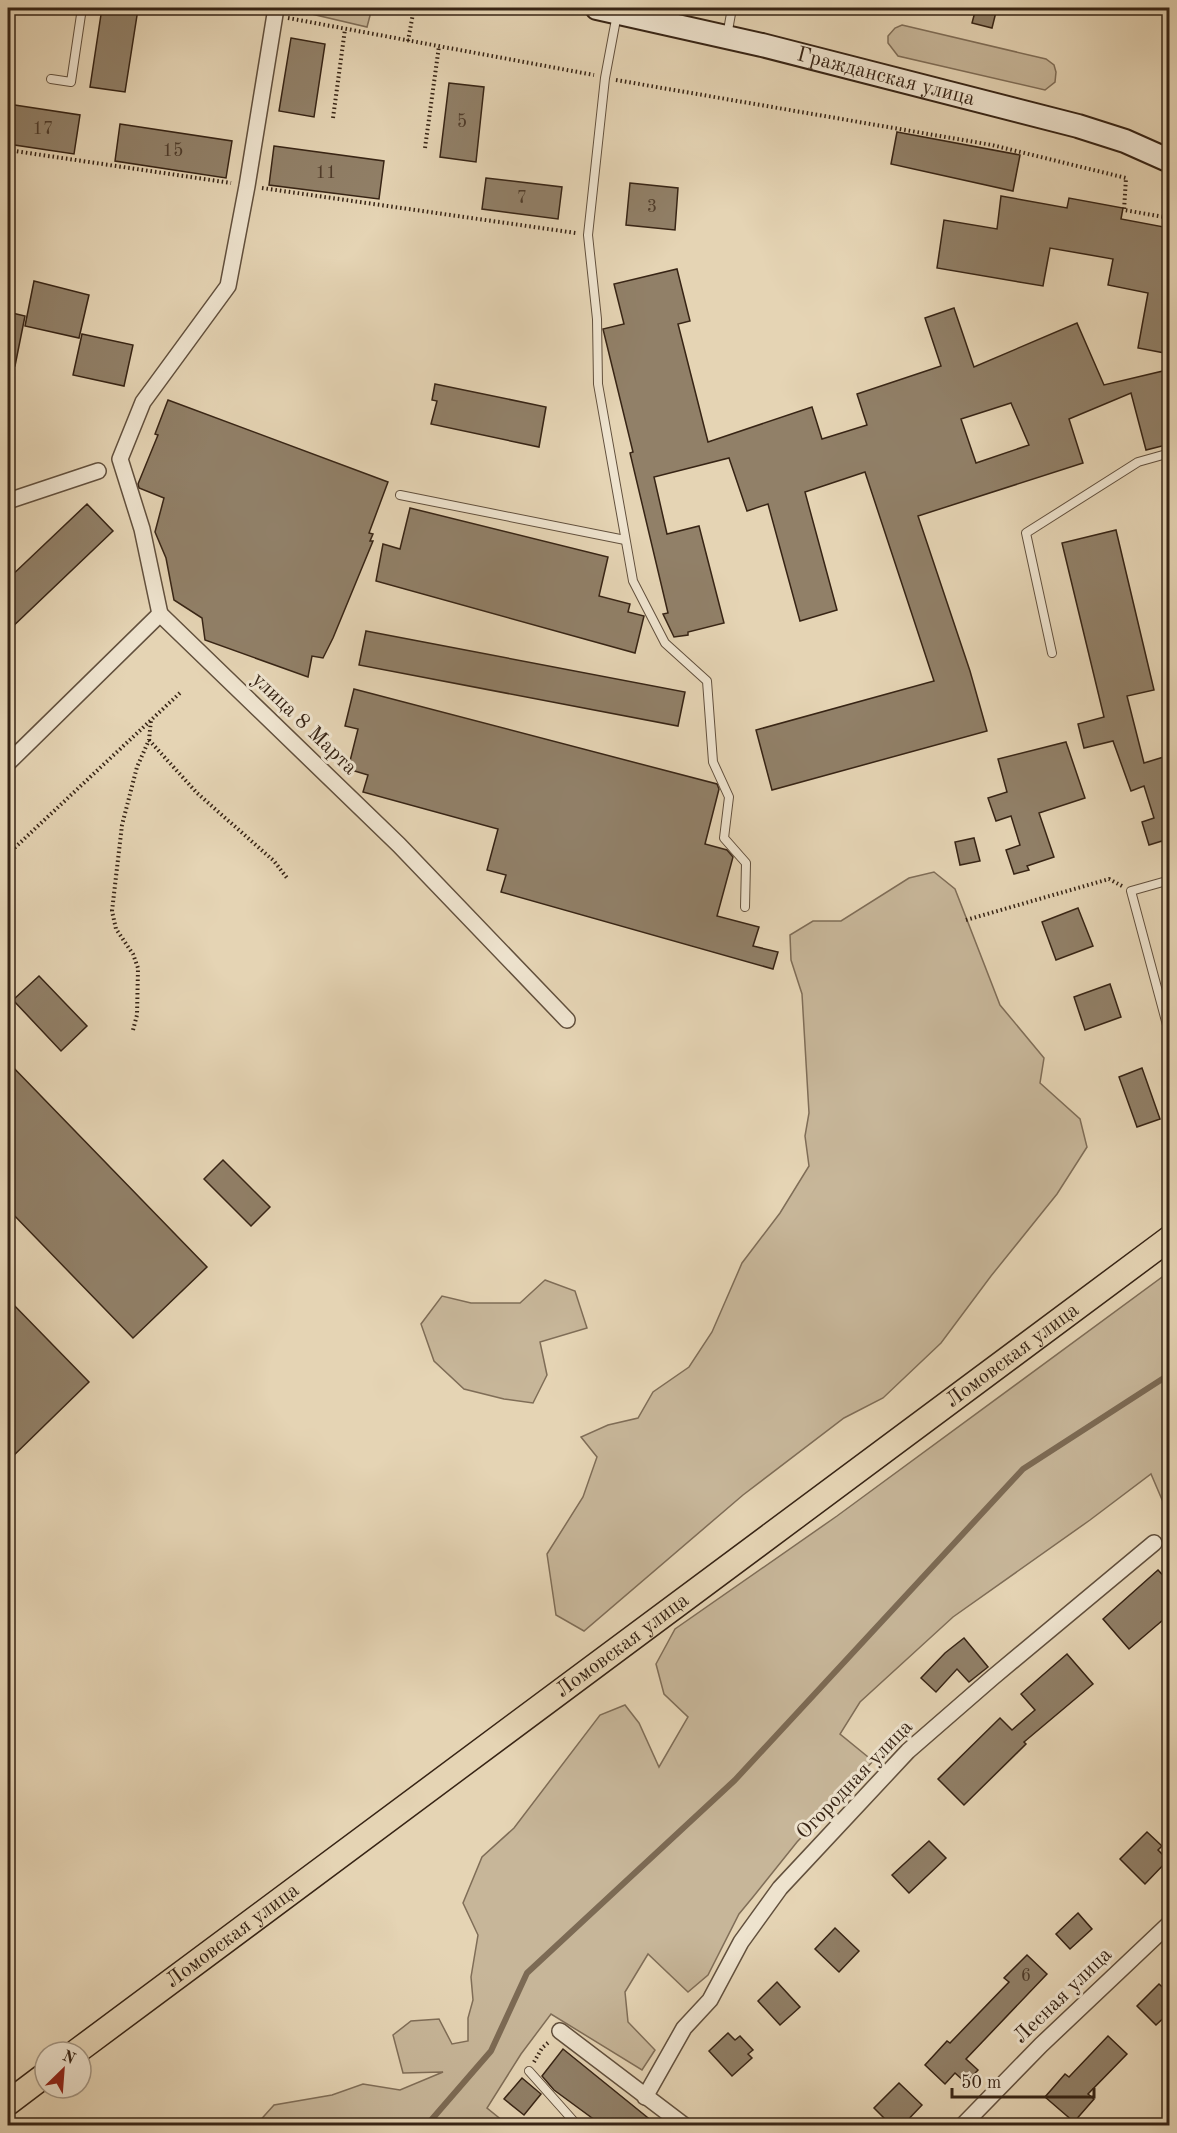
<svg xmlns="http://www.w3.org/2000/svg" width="1177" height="2133" viewBox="0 0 1177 2133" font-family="'Old Standard TT',serif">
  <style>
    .green { fill: #c7b699; stroke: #7f6d57; stroke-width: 1.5 }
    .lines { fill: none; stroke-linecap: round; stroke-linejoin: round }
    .stream { stroke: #7c6a54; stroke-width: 6 }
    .building { fill: #918068; stroke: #372415; stroke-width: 1.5; fill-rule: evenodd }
    .lane-casing { stroke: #62503d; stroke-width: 10 }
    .street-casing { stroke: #62503d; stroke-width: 18 }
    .secondary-casing { stroke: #372415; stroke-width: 26 }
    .primary-casing { stroke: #372415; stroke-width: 27 }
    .path { stroke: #372415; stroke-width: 4; stroke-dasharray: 1.5 3; stroke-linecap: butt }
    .lane { stroke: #eee3ce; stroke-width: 8 }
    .street { stroke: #eee3ce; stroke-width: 15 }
    .secondary { stroke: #eee3ce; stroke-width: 22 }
    .primary { stroke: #e5d4b4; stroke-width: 24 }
    .labels { text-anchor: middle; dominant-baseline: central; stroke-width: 6; stroke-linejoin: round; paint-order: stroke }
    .number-label { font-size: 18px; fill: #4e3b2a }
    .street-label { font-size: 21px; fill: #372415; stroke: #eee3ce }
  </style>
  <rect width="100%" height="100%" fill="#e5d4b4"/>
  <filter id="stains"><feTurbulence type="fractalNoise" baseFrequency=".00333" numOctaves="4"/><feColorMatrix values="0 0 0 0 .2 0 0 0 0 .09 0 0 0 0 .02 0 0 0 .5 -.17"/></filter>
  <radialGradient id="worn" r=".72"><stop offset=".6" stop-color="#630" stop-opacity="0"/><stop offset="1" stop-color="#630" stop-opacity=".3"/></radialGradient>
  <g class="green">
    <path d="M286,8H372L367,27Z"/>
    <path d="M902,25L1046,59L1054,65L1056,72L1055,82L1045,90L898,56L888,43V36L895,28Z"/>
    <path d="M934,872L955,889L1000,1005L1044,1058L1040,1083L1080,1119L1087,1147L1057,1194L991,1276L941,1343L883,1398L844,1418L743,1495L584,1631L556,1615L547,1554L583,1497L597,1457L581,1437L608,1425L638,1418L653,1392L689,1367L712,1332L742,1263L780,1213L809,1166L805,1136L809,1113L802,994L791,960L790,935L813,921H841L909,878Z"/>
    <path d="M1169,1272V1516L1151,1474L1090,1520L953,1617L860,1702L840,1734L873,1761L797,1842L753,1897L739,1914L708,1975L688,1992L648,1954L625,1992L628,2022L655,2050L642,2070L551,2014L521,2054L487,2108L508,2125H256L274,2105L332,2095L363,2084L400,2090L443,2072L403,2073L393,2035L411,2021L439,2019L452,2044L468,2041V2018L473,2000L471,1977L478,1935L463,1903L482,1857L514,1828L600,1715L625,1705L639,1723L659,1767L688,1717L664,1694L656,1664L675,1629L837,1516Z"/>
    <path d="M545,1280L575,1291L587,1328L540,1342L547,1375L533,1403L504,1399L464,1389L434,1361L421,1324L442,1296L471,1303H520Z"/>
  </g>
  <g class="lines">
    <path class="stream" d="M426,2126L491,2051L527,1973L735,1780L1023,1469L1170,1374"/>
  </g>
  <g class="building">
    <path d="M102,8L138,9L125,92L90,87Z"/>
    <path d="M976,8H997L992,28L972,23Z"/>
    <path d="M291,38L325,44L314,117L279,111Z"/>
    <path d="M449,83L484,87L476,162L440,157Z"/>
    <path d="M8,104L80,115L74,154L8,144Z"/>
    <path d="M120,124L232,141L226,178L115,161Z"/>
    <path d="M897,132L1020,155L1013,191L891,164Z"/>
    <path d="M274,146L384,161L379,199L269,185Z"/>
    <path d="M486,178L562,187L558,219L482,209Z"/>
    <path d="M630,183L678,188L675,230L626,225Z"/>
    <path d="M1001,196L1067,208L1069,198L1123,208L1121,219L1164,227L1163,233L1170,234V354L1138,348L1148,293L1108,285L1113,259L1050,248L1043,286L937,268L944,220L997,229Z"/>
    <path d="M677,269L690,321L678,324L708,442L812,407L822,439L867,425L857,394L941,366L925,318L954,308L974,367L1077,323L1104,385L1163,371L1170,396V444L1146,450L1131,393L1069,419L1083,463L918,516L970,671L987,731L772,790L756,730L934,681L865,472L805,492L837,610L800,621L768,504L747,511L729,458L654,477L667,534L699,526L724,623L688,632V635L674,637L663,614L668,613L630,453L633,452L603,329L624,324L614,284ZM1011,403L1029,445L976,463L961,419Z"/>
    <path d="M34,281L89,295L79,338L25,326Z"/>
    <path d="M8,312L25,316L15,366L8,365Z"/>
    <path d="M82,334L133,345L124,386L73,375Z"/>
    <path d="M435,384L546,407L539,447L431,424L437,401L432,400Z"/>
    <path d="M168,400L388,482L369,533L373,534L370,541H373L333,638L323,658L312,656L308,677L205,640L202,618L174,600L166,558L155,532L164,498L139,488L138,484L158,435L155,434Z"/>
    <path d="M87,504L113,531L8,631V579Z"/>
    <path d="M410,508L608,557L599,596L630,604L628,612L644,616L635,653L376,581L383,544L400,549Z"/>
    <path d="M1116,530L1154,690L1127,696L1144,763L1170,755V778L1163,779L1170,801V855L1167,856L1162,841L1149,845L1142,822L1154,818L1144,786L1131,791L1113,741L1084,748L1078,724L1104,717L1062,543Z"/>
    <path d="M366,631L685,692L678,726L359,665Z"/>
    <path d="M354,689L717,784L719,789L705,844L727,850L733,857L717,916L759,927L753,946L778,952L773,969L501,892L506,875L487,870L498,829L363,792L368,775L348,769L358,729L345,726Z"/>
    <path d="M1066,742L1085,798L1039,813L1054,857L1027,866L1029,870L1014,874L1006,850L1020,845L1011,816L996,821L988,798L1007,792L998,759Z"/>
    <path d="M974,838L980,861L960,865L955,842Z"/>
    <path d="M1078,908L1093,946L1056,960L1042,922Z"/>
    <path d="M39,976L87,1026L61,1051L13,1000Z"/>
    <path d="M1110,984L1121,1017L1085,1030L1074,997Z"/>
    <path d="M8,1062L207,1267L133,1338L8,1209Z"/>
    <path d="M1142,1068L1160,1119L1137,1127L1119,1077Z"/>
    <path d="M223,1160L270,1207L251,1226L204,1179Z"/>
    <path d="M8,1299L89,1382L8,1461Z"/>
    <path d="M1158,1570L1170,1583V1614L1129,1649L1103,1619Z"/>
    <path d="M964,1638L988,1667L969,1682L957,1669L936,1692L921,1678L945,1653Z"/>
    <path d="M1067,1654L1093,1684L1024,1742L1026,1744L964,1805L938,1779L1000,1718L1012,1730L1035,1710L1021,1694Z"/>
    <path d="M1147,1832L1162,1846L1158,1850L1168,1860L1145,1884L1120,1859Z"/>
    <path d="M929,1841L946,1858L909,1893L892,1875Z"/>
    <path d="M1078,1913L1092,1929L1070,1949L1056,1934Z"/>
    <path d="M835,1928L859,1951L839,1972L815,1949Z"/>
    <path d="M1027,1955L1047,1974L966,2059L978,2070L966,2083L955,2073L945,2084L925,2065L947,2041L950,2043L1009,1982L1004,1978Z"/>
    <path d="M777,1982L800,2007L780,2025L758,2001Z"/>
    <path d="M1159,1984L1170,1994V2012L1156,2025L1137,2006Z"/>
    <path d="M728,2033L735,2040L740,2036L753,2050L748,2054L752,2058L732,2076L709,2051Z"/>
    <path d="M1108,2036L1127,2054L1088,2094L1094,2099L1074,2122L1045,2097L1065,2074L1069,2077Z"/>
    <path d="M563,2049L658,2126H603L554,2090L542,2076Z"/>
    <path d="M522,2078L541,2094L524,2115L504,2099Z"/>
    <path d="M899,2083L922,2105L902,2126H892L874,2108Z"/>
  </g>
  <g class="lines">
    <defs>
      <g id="lane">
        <path d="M617,14L605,78L588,235L597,319L598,384L633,581L665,643L707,681L713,762L729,797L724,838L746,863L745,907"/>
        <path d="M727,36L732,8"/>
        <path d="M51,79L71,82L82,8"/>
        <path d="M400,495L625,540"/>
        <path d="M1052,653L1026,533L1138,462L1170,453"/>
        <path d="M1170,880L1131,891L1170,1036"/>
        <path d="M529,2071L578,2126"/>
      </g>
      <g id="street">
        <path d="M8,501L98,471"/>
        <path d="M160,614L142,529L120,459L143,402L228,286L247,186L276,8"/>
        <path d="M8,763L160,614L399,845L567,1020"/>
        <path d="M560,2031L685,2126"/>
        <path d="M645,2097L684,2028L710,2000L741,1942L780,1888L908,1751L992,1678L1154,1543"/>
        <path d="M962,2126L1041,2045L1170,1923"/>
      </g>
      <g id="secondary">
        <path id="s1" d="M597,8L762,45L1078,126L1125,141L1170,161"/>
      </g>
      <g id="primary">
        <path id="s2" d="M76,2052L1170,1238"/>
        <path d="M8,2103L45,2075"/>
      </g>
    </defs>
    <use href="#lane" class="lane-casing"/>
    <use href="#street" class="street-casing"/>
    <use href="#secondary" class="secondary-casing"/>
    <use href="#primary" class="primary-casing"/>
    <g class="path">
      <path d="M238,8L260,13"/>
      <path d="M288,18L594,75"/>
      <path d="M408,41L414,8"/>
      <path d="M616,80L992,145L1126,178L1124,210L1170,218"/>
      <path d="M333,118L345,29"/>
      <path d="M425,148L439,46"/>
      <path d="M8,150L231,183"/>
      <path d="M262,188L576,233"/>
      <path d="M149,740L197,793L274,861L287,878"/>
      <path d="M8,854L181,692"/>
      <path d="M966,920L1109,879L1122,886"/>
      <path d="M133,1030L137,1015L138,968L133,954L116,929L112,911L122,825L137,767L149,740L151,720"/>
      <path d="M534,2062L542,2048L549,2042"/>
    </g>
    <use href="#lane" class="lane"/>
    <use href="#street" class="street"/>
    <use href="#secondary" class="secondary"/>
    <use href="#primary" class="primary"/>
  </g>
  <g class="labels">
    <g class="number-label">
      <text x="462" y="122">5</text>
      <text x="43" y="129">17</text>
      <text x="173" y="151">15</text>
      <text x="326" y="173">11</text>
      <text x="522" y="198">7</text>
      <text x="652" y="207">3</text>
      <text x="1026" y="1976">6</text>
    </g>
    <g class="street-label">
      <text stroke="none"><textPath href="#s1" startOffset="297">Гражданская улица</textPath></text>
      <text transform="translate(304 724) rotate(44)">улица 8 Марта</text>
      <text stroke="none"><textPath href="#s2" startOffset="1167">Ломовская улица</textPath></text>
      <text stroke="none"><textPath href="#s2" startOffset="681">Ломовская улица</textPath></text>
      <text transform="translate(855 1780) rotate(-46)">Огородная улица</text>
      <text stroke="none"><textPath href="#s2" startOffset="195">Ломовская улица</textPath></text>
      <text transform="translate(1063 1996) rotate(-44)">Лесная улица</text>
    </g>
  </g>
  <rect width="1177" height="2133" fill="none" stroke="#e5d4b4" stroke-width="30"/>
  <rect x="9" y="9" width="1159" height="2115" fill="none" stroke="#372415" stroke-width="3"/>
  <rect x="15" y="15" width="1147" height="2103" fill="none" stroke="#372415" stroke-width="1.5"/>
  <g transform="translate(63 2070) rotate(25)"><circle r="28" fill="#eee3ce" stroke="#a59784" stroke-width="1.5"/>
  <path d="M0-4.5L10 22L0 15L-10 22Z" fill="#8f2418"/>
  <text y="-9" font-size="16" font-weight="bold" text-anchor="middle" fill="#372415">N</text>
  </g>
  <path d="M952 2088v9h142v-9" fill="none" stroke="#372415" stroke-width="3"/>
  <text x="961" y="2088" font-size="18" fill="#372415" stroke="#eee3ce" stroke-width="4.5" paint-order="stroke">50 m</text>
  <rect width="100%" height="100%" filter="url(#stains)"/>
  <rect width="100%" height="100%" fill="url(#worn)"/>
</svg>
